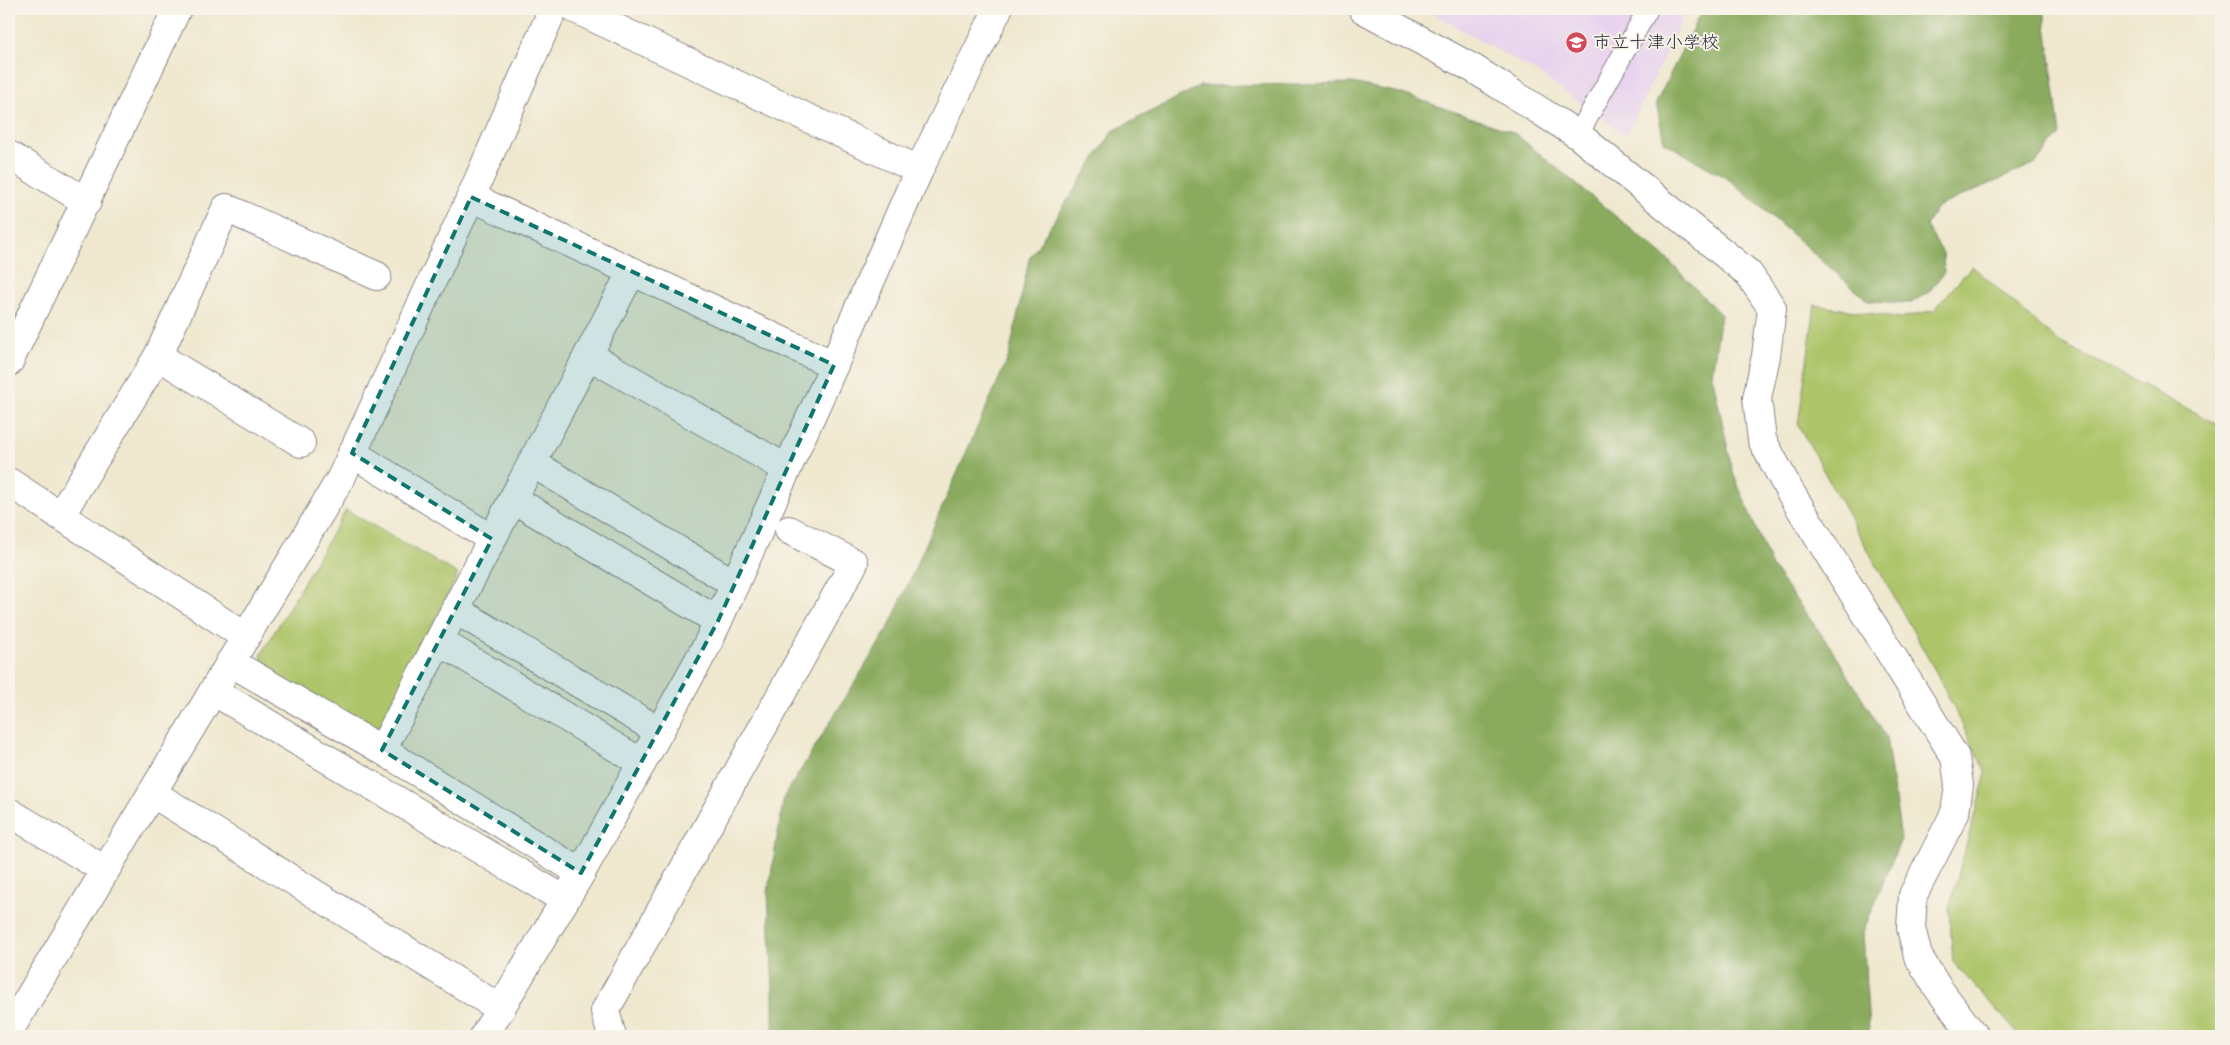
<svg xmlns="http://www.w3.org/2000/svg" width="2230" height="1045" viewBox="0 0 2230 1045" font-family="Pangolin,'Klee One',sans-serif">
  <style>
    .built { fill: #e8d2ee }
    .green { fill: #adc469; stroke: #687352 }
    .forest { fill: #8aaa5d; stroke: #56664c }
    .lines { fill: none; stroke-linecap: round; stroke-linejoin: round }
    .lane-casing { stroke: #888585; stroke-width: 22 }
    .street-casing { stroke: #888585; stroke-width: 30 }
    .secondary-casing { stroke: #888585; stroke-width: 30 }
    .lane { stroke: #fff; stroke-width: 20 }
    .street { stroke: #fff; stroke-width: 28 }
    .secondary { stroke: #fff; stroke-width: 28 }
    .marked { fill: #0f766e; fill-opacity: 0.2; stroke: #0f766e; stroke-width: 4; stroke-dasharray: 10 6; stroke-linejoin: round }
    .labels { text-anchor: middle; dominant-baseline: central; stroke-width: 4; stroke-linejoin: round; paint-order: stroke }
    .poi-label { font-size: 18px; fill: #22223b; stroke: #f7f3e8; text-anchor: start }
  </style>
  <rect width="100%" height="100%" fill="#f7f3e8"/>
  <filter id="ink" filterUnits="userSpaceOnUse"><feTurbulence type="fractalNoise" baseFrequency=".02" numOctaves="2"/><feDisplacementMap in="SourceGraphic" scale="10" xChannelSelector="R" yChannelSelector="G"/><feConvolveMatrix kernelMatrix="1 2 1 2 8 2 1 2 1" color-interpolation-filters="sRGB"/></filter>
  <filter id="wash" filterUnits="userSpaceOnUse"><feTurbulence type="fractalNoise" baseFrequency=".0096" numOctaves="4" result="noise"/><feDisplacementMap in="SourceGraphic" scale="20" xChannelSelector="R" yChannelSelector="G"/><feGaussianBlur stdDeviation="1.12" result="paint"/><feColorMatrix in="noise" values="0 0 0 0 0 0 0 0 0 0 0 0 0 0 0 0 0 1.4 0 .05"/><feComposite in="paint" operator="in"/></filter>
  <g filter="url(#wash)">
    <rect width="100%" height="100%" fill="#efe8cf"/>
    <path class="built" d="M1425,9H1687L1626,136L1541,75Z"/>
    <g class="green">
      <path d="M1972,266L2056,340L2221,426V1036H2020L1953,962L1949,909L1986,773L1937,674L1798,425L1815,305L1901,318L1934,310Z"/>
      <path d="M346,510L458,574L381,725L368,729L264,668L261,655Z"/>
    </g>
    <g class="forest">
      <path d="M1702,9H2044L2060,134L2036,163L1937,207L1926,226L1943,253L1944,272L1929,292L1911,303L1868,301L1731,181L1664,142L1656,103Z"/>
      <path d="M1352,83L1400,93L1513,132L1664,256L1721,315L1712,374L1733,473L1772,567L1832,649L1886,737L1901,839L1863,932L1869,1031L1872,1036H773V991L768,892L784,797L889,627L1009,356L1029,259L1113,131L1200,86Z"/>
    </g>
  </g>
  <g filter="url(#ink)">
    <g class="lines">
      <defs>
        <path id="lane" d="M1578,135L1648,9"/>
        <g id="street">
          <path d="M575,9L919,170"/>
          <path d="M9,155L87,202"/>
          <path d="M471,197L834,365"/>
          <path d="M588,355L787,469"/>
          <path d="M158,356L301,443"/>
          <path d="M9,362L177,9"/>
          <path d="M352,453L492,539"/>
          <path d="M532,463L735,584"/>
          <path d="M9,482L246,637"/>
          <path d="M513,499L718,621"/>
          <path d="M60,516L158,356L226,208L377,276"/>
          <path d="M456,610L659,731"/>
          <path d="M439,641L642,763"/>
          <path d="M230,662L382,750L632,271"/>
          <path d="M213,691L565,900"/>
          <path d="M382,750L581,873"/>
          <path d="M152,793L501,1009"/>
          <path d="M9,812L105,870"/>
          <path d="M484,1036L581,873L707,645L826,383L919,170L998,9"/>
          <path d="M612,1036L605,1011L854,563L789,530"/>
        </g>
        <g id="secondary">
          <path d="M1363,9L1474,69L1578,135L1748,273L1772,308L1766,356L1757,398L1762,440L1789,490L1955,757L1959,785L1955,813L1913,895L1911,928L1918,956L1938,988L1974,1036"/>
          <path d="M9,1031L341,478L471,197L553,9"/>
        </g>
      </defs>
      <use href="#lane" class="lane-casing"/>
      <use href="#street" class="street-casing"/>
      <use href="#secondary" class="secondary-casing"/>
      <use href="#lane" class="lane"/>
      <use href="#street" class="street"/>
      <use href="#secondary" class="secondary"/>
    </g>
  </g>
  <path class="marked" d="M471,197L834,365L718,621L581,873L382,750L492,539L352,453Z"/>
  <defs>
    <symbol id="school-disc" viewBox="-11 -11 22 22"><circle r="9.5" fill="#d1495b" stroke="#f7f3e8"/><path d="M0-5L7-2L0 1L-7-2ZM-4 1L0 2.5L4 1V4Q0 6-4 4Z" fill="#fff"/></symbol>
  </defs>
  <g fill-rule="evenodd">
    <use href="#school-disc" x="1564" y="30" width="25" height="25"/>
  </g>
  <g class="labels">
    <g class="poi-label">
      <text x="1593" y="42">市立十津小学校</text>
    </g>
  </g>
  <rect width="2230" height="1045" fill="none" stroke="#f7f3e8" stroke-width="30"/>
</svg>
